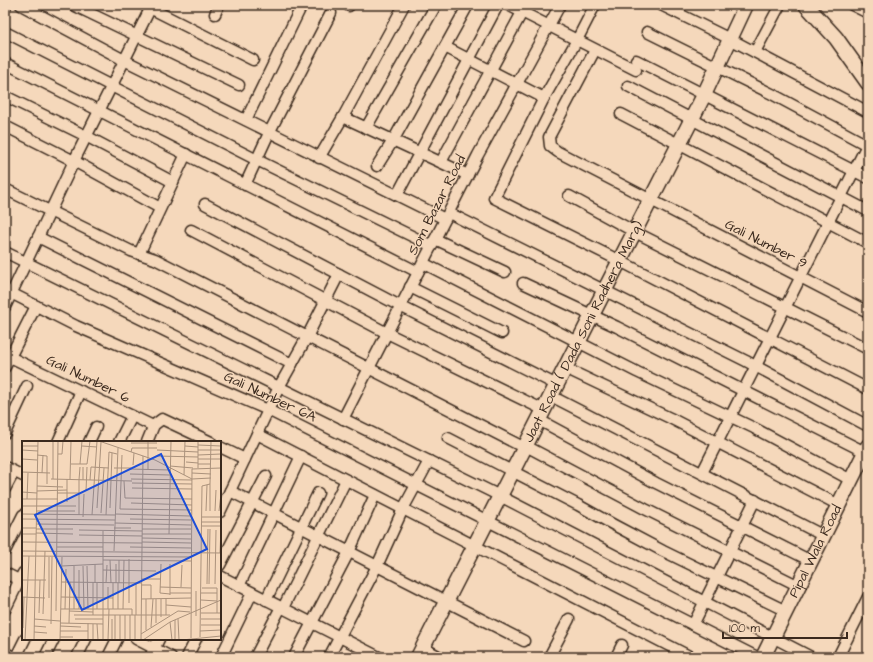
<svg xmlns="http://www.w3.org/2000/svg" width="873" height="662" viewBox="0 0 873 662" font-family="'Architects Daughter',sans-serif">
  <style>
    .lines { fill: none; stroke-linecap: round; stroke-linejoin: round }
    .street-casing { stroke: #3b2a1e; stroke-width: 13 }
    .secondary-casing { stroke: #3b2a1e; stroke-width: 17 }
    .street { stroke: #f5d8bb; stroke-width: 10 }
    .secondary { stroke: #f5d8bb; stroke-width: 14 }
    .labels { text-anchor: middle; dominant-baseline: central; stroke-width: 3; stroke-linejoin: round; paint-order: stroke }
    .street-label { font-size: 14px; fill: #3b2a1e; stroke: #f5d8bb }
    .inset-road { fill: none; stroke: #ab927c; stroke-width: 1 }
    .view { fill: #1d4ed8; fill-opacity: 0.15; stroke: #1d4ed8; stroke-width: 2 }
    .inset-edge { fill: none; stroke: #3b2a1e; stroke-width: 2 }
  </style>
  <rect width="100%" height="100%" fill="#f5d8bb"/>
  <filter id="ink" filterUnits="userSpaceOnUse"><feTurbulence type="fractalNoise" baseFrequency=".025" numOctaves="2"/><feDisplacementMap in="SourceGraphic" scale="8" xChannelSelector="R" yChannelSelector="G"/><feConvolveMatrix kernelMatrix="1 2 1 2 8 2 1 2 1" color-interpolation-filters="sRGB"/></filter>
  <g filter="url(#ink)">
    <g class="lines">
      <defs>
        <g id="street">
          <path d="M21,5L124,60L445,219"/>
          <path d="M73,5L239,85"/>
          <path d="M144,5L253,60"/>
          <path d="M508,5L636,70"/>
          <path d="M595,5L577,40L544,98L494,198L620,261L868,389"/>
          <path d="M661,5L730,39L868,112"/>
          <path d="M852,5L868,13"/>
          <path d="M349,6V5"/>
          <path d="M5,8L6,5"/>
          <path d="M215,14L219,5"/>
          <path d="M5,32L257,160L432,246"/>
          <path d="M647,32L772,94L867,145"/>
          <path d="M445,47L544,98"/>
          <path d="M595,50L549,137L550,146L558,152L868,312"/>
          <path d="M755,52L780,5"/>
          <path d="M636,60L868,178"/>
          <path d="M5,63L418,272"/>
          <path d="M628,86L868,211"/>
          <path d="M5,96L86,136L173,182"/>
          <path d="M621,114L868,243"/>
          <path d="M343,117L468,175"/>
          <path d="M246,120L302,5"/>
          <path d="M5,126L74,161L160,208"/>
          <path d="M366,128L436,5"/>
          <path d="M319,158L343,117L404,5"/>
          <path d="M441,162L526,5"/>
          <path d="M377,166L394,139L468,5"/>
          <path d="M245,185L269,133L331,13"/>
          <path d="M5,189L131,251L155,259L525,448"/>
          <path d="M397,195L498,5"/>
          <path d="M569,196L635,232L868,349"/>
          <path d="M205,204L400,306L557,385"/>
          <path d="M449,213L746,361L868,426"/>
          <path d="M191,230L387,333L544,410"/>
          <path d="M38,237L292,364"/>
          <path d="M435,239L505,272"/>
          <path d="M5,252L500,496L811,657"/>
          <path d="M139,254L186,154"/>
          <path d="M423,263L637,372L754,428L851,480"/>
          <path d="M523,283L617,327L865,452"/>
          <path d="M410,287L502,333"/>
          <path d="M5,290L76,326L268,410L757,657"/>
          <path d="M5,307L74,161L152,5"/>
          <path d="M10,357L151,425H154"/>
          <path d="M5,367L36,306"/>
          <path d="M565,368L670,418L839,505"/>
          <path d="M551,396L824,536"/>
          <path d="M343,419L478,155L560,5"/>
          <path d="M539,420L656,483L811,561"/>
          <path d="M5,433L27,386"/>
          <path d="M257,434L691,657"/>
          <path d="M448,438L578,505L614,525L663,551L786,611"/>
          <path d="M58,442L81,391"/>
          <path d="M89,442L96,427"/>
          <path d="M119,442L132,416"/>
          <path d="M147,442L154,425L162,419L211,442"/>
          <path d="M526,446L645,509L799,586"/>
          <path d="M220,447L245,459"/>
          <path d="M5,467L23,476"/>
          <path d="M702,473L868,143"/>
          <path d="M5,489L14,472"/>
          <path d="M230,491L524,641"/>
          <path d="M220,512L279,387L307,337L339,274"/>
          <path d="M5,551L23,515"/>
          <path d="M220,565L266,476"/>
          <path d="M5,573L23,582"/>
          <path d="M220,576L379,657"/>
          <path d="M239,586L301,456"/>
          <path d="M266,600L318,493"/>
          <path d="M283,608L346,480"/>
          <path d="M5,610L23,573"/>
          <path d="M693,625L755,500"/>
          <path d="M136,639L171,657"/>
          <path d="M422,647L440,657"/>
          <path d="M5,653L14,657"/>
          <path d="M16,657L25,639"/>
          <path d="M45,657L54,639"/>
          <path d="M77,657L86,639"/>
          <path d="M108,657L117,639"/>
          <path d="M150,657L159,639"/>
          <path d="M187,657L196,639"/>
          <path d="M221,657L252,593"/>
          <path d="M255,657L281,607"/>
          <path d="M294,657L349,552L375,495"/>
          <path d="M329,657L377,566L403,509L429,461"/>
          <path d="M549,657L569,619"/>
          <path d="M616,657L622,645"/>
          <path d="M838,657L868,597"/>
        </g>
        <g id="secondary">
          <path d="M806,5L836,38L868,83"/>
          <path id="s1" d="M418,657L704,95L746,5"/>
          <path id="s2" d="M763,657L868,446"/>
        </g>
      </defs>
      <use href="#street" class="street-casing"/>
      <use href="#secondary" class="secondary-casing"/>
      <use href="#street" class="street"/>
      <use href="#secondary" class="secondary"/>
    </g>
  </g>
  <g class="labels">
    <g class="street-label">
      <text transform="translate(437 205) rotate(-63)">Som Bazar Road</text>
      <text transform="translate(766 244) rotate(27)">Gali Number 9</text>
      <text stroke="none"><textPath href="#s1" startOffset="365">Jaat Road ( Dada Soni Radhera Marg)</textPath></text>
      <text transform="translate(88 379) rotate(26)">Gali Number 6</text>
      <text transform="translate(270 397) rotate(25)">Gali Number 6A</text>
      <text stroke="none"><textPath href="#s2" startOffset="118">Pipal Wala Road</textPath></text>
    </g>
  </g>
  <g transform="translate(22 441)">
    <rect width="199" height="199" fill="#f5d8bb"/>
    <path class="inset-road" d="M77,0L133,19L170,38M109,2H135M176,4L199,5M0,5H16M60,5L75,6M163,5L176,6M0,9L16,10M135,9L176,11M176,9H199M109,11L110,7H135M36,13H40L41,0M15,14L25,15V43M100,14L98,68L170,69M176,14L199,13M135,15L176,16M0,18L15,19M176,18H199M164,21L176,22M49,23H65L68,0M58,23L60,0M176,23H189M111,24L112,12M148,25L171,27M92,27H109M176,27V0M107,28L148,29M126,29V0M0,31L28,32M20,32L21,14M170,32L189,33M108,33L148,34M162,34L163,0M29,38L110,40M31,38V0M48,38L49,0M109,38L170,39M170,38L189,37M57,39V74M57,39L58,26M61,39V26M68,39L69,26L87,27M102,40L103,57L170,58M110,42L170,43M188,43V70M15,45L41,46M110,47L170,48M15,50L45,49M64,50L65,26M0,51L15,52M35,52H57M0,58H36M5,58L6,32M45,61V38M109,62L170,64M0,65H15M15,65H54M75,67L79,1M88,67L90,12M14,70H53M184,70L185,44M193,70L194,49M197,70L199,53M79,72L82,27M0,73L93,74M93,73L169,75M70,74L75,0M84,74L87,11L95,13M61,76L62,53M180,76H199M0,78L93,79M108,78L169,79M180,81H199M93,82L169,84M14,83L92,84M180,85H199M0,87H14M92,87H109M14,88H51M120,88H169M57,89L120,90M14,92L51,93M0,93H14M120,93H169M147,93L149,0M57,94L120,95M120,97L169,98M0,101L120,102M120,101L169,102M35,106H81M108,106L169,107M0,110L199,112M92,110L96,7M198,112L199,85M0,115L169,116M81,119L169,120M88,119L89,142M73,123V142M139,123L138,152L148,153M40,125L81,123M61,125L62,168M65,125L66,168M81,129L134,130M119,138H138M0,139H24M39,141L119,142M71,141V174M84,142L85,124M91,142V168M94,142V123M97,142V119M185,143L186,88M187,143L188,88M193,143L194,89M119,144H129V158M138,146L169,147M159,146L160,124M180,147H195V172M148,152H169M179,152H195M148,154V123M0,156L23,157M39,156L91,157M27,157V116M119,158L169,157M179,159L195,160M107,162V118M144,164L169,166M39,168H110V174M43,168L44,128M52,168V125M57,168V129M75,168V142M86,168V146M96,168V142M101,168L102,119M34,170L36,0M47,170L71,171M17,172L18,139M179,172H199M21,173L23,110M52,174H148M93,174V199M98,174V199M103,174V199M114,174V142M144,174V158M174,175V150M139,176V158M12,178L38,180M53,178H81M90,178V199M156,178L157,199M179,178H199M153,179V199M148,181L150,199M38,182L81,183M47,182L48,141M134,182V158M29,183L30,116M71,183V199M75,183L76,199M179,184H199M12,185L24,186M38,185L59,186M129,186L131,158M1,187L2,156M124,189V158M38,190H66M178,190L199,189M12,191L25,192M119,193L156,170L168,171M38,196H51M178,196L180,45L188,43L189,0M169,197L170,28L199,27M113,198V174M3,199L7,115M12,199L16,0M38,199L40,116M66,199V182M81,199V90M86,199L87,168M108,199V174M119,199L121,15M121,199L148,181L199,159M160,199L199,195"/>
    <path class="view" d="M139,13L185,108L60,169L13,74Z"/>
    <rect width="199" height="199" class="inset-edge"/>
  </g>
  <rect width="873" height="662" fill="none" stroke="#f5d8bb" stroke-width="20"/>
  <rect x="10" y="10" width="853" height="642" fill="none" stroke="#3b2a1e" stroke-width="1.5" filter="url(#ink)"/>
  <path d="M723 632v6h124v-6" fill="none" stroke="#3b2a1e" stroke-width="2"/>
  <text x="729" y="632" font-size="12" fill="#3b2a1e" stroke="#f5d8bb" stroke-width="3" paint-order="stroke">100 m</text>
</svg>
